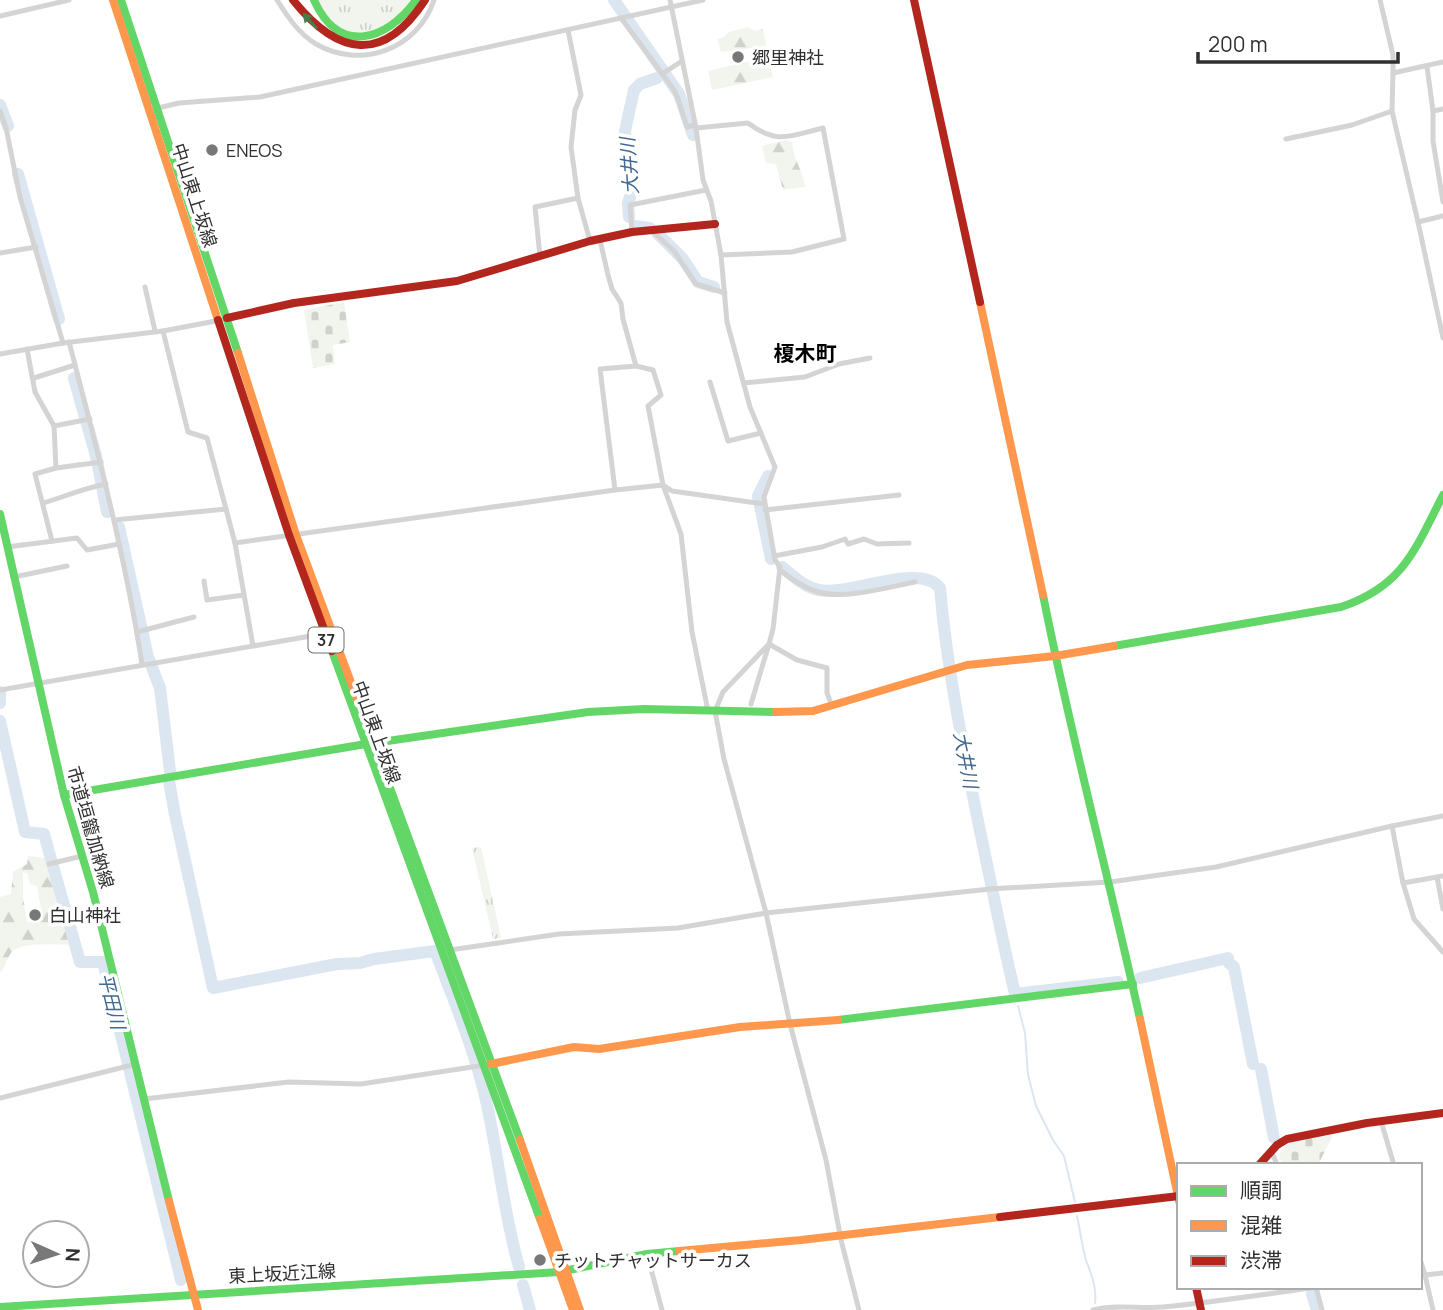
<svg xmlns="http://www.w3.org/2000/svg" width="1443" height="1310" viewBox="0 0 1443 1310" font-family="Manrope,'Noto Sans JP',sans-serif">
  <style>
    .grass { fill: url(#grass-tufts) }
    .forest { fill: url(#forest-firs); fill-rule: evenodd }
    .cemetery { fill: url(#cemetery-stones) }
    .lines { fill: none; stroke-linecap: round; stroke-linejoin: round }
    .stream { stroke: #dbe6f1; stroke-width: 2 }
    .river { stroke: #dbe6f1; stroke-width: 12 }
    .street { stroke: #d4d4d4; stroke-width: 5 }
    .fast { stroke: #63d668; stroke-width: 8 }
    .slow { stroke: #ff974d; stroke-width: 8 }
    .jam { stroke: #b3261e; stroke-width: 8 }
    .oneway { fill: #477b49 }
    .poi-dot { fill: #787878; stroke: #fff; stroke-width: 2.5 }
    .labels { text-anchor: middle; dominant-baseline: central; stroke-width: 7; stroke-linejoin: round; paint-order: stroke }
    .shield { fill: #fff; stroke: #6e6e6e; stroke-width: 2 }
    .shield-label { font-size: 16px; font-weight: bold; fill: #303030 }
    .poi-label { font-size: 18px; fill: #303030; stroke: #fff; text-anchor: start }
    .street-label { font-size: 18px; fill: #303030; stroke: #fff }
    .water-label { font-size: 19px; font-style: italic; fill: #406890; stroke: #fff }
    .quarter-label { font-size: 21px; font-weight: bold; fill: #000; stroke: #fff }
  </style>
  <defs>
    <pattern id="grass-tufts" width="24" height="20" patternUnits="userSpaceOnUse" patternTransform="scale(1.75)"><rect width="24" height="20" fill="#f1f5ed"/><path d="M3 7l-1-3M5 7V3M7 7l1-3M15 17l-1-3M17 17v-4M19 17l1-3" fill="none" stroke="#cfd2cc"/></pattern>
    <pattern id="forest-firs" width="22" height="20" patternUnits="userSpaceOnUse" patternTransform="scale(1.75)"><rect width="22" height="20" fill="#f1f5ed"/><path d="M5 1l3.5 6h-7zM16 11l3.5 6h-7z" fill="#cfd2cc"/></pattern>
    <pattern id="cemetery-stones" width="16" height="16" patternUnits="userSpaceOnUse" patternTransform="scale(1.75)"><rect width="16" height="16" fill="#f1f5ed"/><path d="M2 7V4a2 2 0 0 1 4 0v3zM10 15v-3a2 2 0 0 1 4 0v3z" fill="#cfd2cc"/></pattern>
  </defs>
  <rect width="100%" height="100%" fill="#fff"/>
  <g class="grass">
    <path d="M319,0H410C394,24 362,45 334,24C326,18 322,8 319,0Z"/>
    <path d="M481,847L501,938L493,939L472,848Z"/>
  </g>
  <g class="forest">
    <path d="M748,27L755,31L763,29L773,77L712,90L708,71L755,60L752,48L721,52L717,39L724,37L729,32Z"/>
    <path d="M786,140L792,142C793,159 803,170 805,187L783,190L776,164L766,163L762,146Z"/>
    <path d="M28,856L45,858L73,945C59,945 20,941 11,953C6,960 6,967 0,973V897L11,894L13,872L27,864ZM23,873H27L30,884L37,886L43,920L27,922L23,896Z"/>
  </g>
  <g class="cemetery">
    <path d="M344,302L350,342L333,345L335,364L313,368L304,310Z"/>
    <path d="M1333,1135L1318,1165L1282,1164L1279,1155C1286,1136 1315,1137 1333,1135Z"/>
  </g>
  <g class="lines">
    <g class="stream">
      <path d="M1018,1006L1025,1033L1028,1075L1036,1106L1053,1140L1064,1156L1075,1202"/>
      <path d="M1077,1216C1080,1230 1082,1246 1086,1260C1091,1274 1097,1287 1095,1303"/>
    </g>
    <g class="river">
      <path d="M614,0L679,94L693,135"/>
      <path d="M0,105L8,126"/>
      <path d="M18,174L59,319"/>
      <path d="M629,217L628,203L632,191V178L627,158L625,131L634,90L640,84L657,78"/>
      <path d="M635,226L650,228"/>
      <path d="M657,233L683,259L698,282L714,287"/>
      <path d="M74,378L96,456L107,512"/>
      <path d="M768,476L758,496L771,559"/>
      <path d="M119,527L148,657L160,688L170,771"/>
      <path d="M782,567C793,576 804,587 819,590C850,596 920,562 940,588C947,669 963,747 979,826C991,883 1002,939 1015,994L1118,982"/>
      <path d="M0,692V703"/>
      <path d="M0,721L25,832L44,834L80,962H103L181,1280"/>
      <path d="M169,781L175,815L213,988L337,964L360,963L374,959L435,951C452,996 471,1041 483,1088C498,1147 502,1208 519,1267"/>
      <path d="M1229,963L1234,967L1253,1064"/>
      <path d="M1140,978L1228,958"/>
      <path d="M1261,1069L1274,1138"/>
      <path d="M523,1285L530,1310"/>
      <path d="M1312,1294L1317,1310"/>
    </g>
    <g class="street">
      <path d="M277,0C287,16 299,34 316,44C361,70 418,49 434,0"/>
      <path d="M670,0L696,128L703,180L711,201L721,255L727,322L750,407L775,467L764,497L775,560L780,567L773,629L769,644L723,692L715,711L724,759L766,913L790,1024L826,1160L841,1240L859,1310"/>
      <path d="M1380,0L1393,55V73L1443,62"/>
      <path d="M0,16L69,0"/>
      <path d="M621,18L672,87L677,96L687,127L695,125"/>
      <path d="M1427,67L1433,111"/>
      <path d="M1393,73L1392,111L1418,222L1443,216"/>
      <path d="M662,74L682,61"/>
      <path d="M158,108L179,103L260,97L703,0"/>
      <path d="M1443,109L1433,111V141L1443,202"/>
      <path d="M0,111L6,128L20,197L63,343"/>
      <path d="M696,128L748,123C777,145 790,136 823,128L844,239L792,252L721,255"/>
      <path d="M1286,139L1352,125L1392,111"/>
      <path d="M578,198L590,241"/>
      <path d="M1418,222L1443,338"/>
      <path d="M652,231L674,251L696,284L725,293"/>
      <path d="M632,232L630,205L706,190"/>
      <path d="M600,240L608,275L612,289L621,303L623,319L636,366L653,370L661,395L648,406L663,485L615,490L600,369L636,366"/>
      <path d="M0,253L36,247"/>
      <path d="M540,256L535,207L578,198L571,147L575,110L581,95L568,30"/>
      <path d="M145,287L155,331"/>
      <path d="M163,331L188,432L207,438L226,509"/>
      <path d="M69,342C97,449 125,555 142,664"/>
      <path d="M27,349L35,392L54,426"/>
      <path d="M0,354L63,343L163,331L221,320"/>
      <path d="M34,378L75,365"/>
      <path d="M710,382L728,441L761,433"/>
      <path d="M744,383L805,377L839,364L870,358"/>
      <path d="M90,419L54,426L56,468L101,462"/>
      <path d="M663,485L681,534L692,632L708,711"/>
      <path d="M663,485L672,491L764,504"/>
      <path d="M43,503C64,497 84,488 106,484"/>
      <path d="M765,510L899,495"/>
      <path d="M114,520L226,509L235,543L615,490"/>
      <path d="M52,541L35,474L56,468"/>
      <path d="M235,543L253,646"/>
      <path d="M7,547L77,538L87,550L119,544"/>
      <path d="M774,556L822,547L845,539L848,544L864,539L877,544L909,543"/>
      <path d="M780,570C791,579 804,588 818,592C844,600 889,587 915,582"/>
      <path d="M14,577L67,566"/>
      <path d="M204,581L207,600L244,595"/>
      <path d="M137,632L194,617"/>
      <path d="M0,690L328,633"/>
      <path d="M751,704L769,644L797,660L827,668V693L832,706"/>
      <path d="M49,864L82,856"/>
      <path d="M1437,877L1443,909"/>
      <path d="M1403,883L1392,826L1443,816"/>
      <path d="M450,950L559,934L678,928L766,913L990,889L1110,882L1216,867L1392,826"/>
      <path d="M1443,952L1414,919L1403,883L1443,876"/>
      <path d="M0,1098L136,1064"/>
      <path d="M144,1099L289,1082L361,1084L485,1065"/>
      <path d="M1381,1121L1394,1165"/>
      <path d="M1272,1152L1277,1165"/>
      <path d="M647,1254L662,1310"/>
      <path d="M1420,1259L1425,1275L1420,1276"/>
      <path d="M1316,1287L1322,1310"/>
      <path d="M1093,1310C1117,1304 1139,1309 1163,1307C1215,1302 1266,1294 1318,1287"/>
      <path d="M1433,1310L1425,1275L1443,1273"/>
    </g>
    <g class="fast">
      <path d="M121,0L238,353"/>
      <path d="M314,0C338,55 386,42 416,0"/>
      <path d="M0,514L64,795L93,892L169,1201"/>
      <path d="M1043,595C1071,737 1109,878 1140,1019"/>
      <path d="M1114,646L1341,607C1403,586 1415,550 1443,495"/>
      <path d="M332,651L540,1219"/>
      <path d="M359,704L520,1140"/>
      <path d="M64,795L360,745L588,712L644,709L776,712"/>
      <path d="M838,1020L1133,984"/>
      <path d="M0,1307L559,1272L647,1254L679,1251"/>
    </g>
    <g class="slow">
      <path d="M113,0L218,320"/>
      <path d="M980,302L1043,595"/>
      <path d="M238,353L296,535L359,704"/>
      <path d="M776,712L813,711L967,665L1055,656L1114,646"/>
      <path d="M1140,1019L1179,1201"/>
      <path d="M491,1064L574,1047L599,1049L740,1027L838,1020"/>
      <path d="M520,1140L580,1310"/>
      <path d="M169,1201L198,1310"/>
      <path d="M540,1219L573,1310"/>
      <path d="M679,1251L801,1240L1000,1217"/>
    </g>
    <g class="jam">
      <path d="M293,0C338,56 383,64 425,0"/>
      <path d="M914,0L980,302"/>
      <path d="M227,318L294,303L457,281L590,241L632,232L715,224"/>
      <path d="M218,320L289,535L332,651"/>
      <path d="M1259,1165L1277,1145L1287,1139L1367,1123L1443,1113"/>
      <path d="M1000,1217L1179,1196"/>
      <path d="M1196,1287L1201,1310"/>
    </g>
  </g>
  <defs><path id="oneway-solid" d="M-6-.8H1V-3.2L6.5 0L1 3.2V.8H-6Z" transform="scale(1.75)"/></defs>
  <use class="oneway" href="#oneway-solid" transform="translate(310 21) rotate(-132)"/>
  <g class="poi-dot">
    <circle cx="738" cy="57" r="7"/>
    <circle cx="212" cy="150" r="7"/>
    <circle cx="35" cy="915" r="7"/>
    <circle cx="540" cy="1260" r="7"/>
  </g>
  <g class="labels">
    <rect class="shield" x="308.5" y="627.5" width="35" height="25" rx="5"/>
    <g class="shield-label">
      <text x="326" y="640">37</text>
    </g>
    <g class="poi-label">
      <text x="752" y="57">郷里神社</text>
      <text x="226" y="150">ENEOS</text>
      <text x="49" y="915">白山神社</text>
      <text x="554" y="1260">チットチャットサーカス</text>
    </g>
    <g class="street-label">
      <text transform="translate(195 195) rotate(72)">中山東上坂線</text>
      <text transform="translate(377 732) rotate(70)">中山東上坂線</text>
      <text transform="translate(91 827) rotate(74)">市道垣籠加納線</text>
      <text transform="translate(282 1273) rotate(-3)">東上坂近江線</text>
    </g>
    <g class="water-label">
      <text transform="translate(629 166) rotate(-94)">大井川</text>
      <text transform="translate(966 760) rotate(79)">大井川</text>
      <text transform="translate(112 1001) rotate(76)">平田川</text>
    </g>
    <g class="quarter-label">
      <text x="805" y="353">榎木町</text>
    </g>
  </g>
  <rect x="1177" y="1163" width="245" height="126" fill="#ffffff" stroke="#acacac" stroke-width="2"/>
  <rect x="1191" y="1186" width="35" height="10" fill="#63d668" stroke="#acacac" stroke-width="2"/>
  <text x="1240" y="1198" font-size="21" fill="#303030">順調</text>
  <rect x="1191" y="1221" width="35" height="10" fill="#ff974d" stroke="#acacac" stroke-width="2"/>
  <text x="1240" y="1233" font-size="21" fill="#303030">混雑</text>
  <rect x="1191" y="1256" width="35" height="10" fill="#b3261e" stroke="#acacac" stroke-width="2"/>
  <text x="1240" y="1268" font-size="21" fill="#303030">渋滞</text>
  <g transform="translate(56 1254) rotate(93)"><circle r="33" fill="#ffffff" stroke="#acacac" stroke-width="2"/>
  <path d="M0-5L12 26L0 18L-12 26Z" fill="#787878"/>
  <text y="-10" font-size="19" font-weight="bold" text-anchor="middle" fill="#303030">N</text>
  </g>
  <path d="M1198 52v10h200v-10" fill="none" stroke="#303030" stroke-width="3.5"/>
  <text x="1208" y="52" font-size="21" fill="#303030" stroke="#ffffff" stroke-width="5" paint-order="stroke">200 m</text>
</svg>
